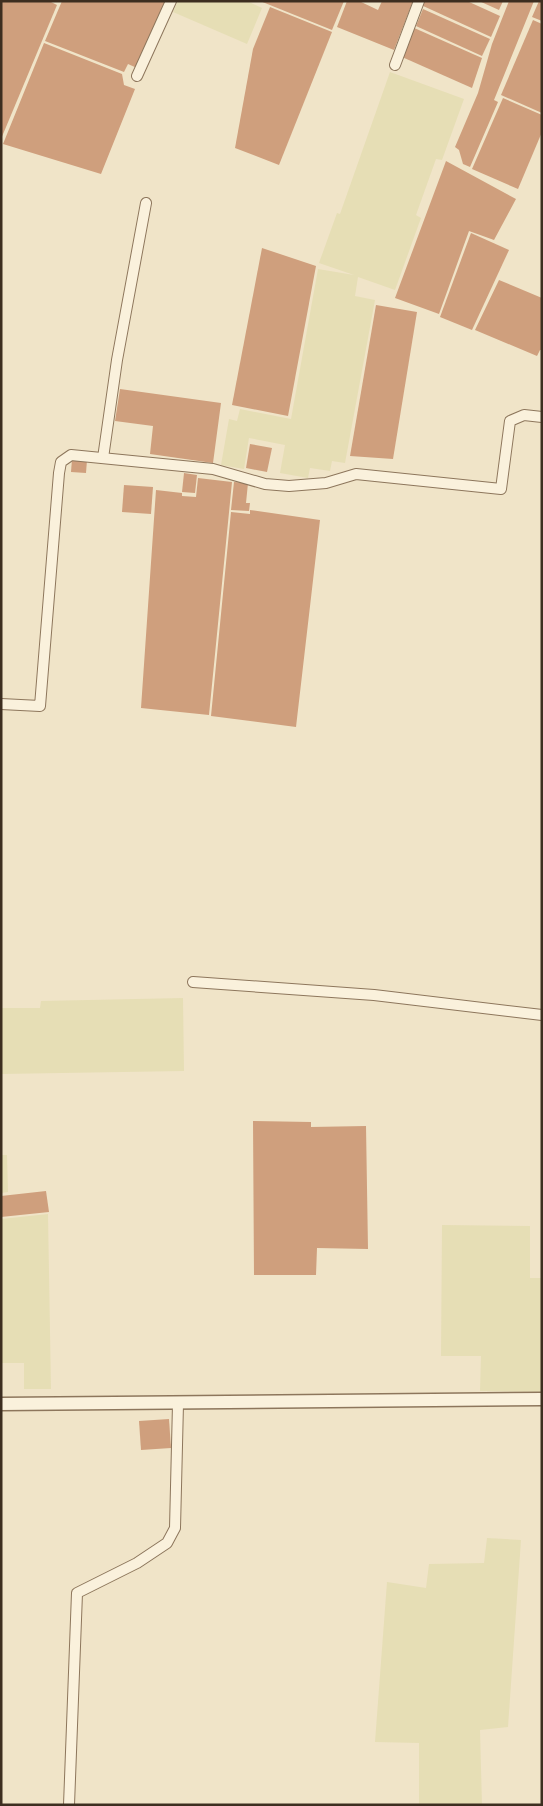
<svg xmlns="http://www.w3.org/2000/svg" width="543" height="1806" viewBox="0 0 543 1806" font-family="Merriweather,serif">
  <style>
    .farmland { fill: #e6deb5 }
    .building { fill: #cf9f7d }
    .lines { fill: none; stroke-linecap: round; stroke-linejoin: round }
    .minor-casing { stroke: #8d765c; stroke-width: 12 }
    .tertiary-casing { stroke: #8d765c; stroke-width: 15 }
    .minor { stroke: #faf1dc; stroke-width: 10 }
    .tertiary { stroke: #faf1dc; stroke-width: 12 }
  </style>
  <rect width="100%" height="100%" fill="#f0e4c8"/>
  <g class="farmland">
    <path d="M178,1H247L262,8L247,44L173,12Z"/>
    <path d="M390,72L464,99L442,160L436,159L416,215L421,218L395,290L358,277L355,296L375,300L345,463L332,461L330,471L310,468L308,478L280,473L285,445L249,438L244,469L221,465L229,419L237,421L240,409L291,419L318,269L354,275L319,263L337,213L340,214Z"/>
    <path d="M183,998L184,1071L1,1074V1008H40L41,1001Z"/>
    <path d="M1,1155H7L8,1192L1,1193Z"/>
    <path d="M48,1214L51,1389H24V1363H1V1219Z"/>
    <path d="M442,1225L530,1226V1278H542V1392L480,1391L481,1356H441Z"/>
    <path d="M487,1538L521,1540L508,1727L480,1730L482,1805H419V1743L375,1742L387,1582L426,1588L429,1564L484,1563Z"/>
  </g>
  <g class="building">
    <path d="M1,1H49L57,5L1,139Z"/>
    <path d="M62,1H166L137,68L128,64L124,72L45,41Z"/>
    <path d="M260,1H344L332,30Z"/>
    <path d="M347,1H359L378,10L382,1H413L394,50L337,27Z"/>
    <path d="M423,1H467L500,16L491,37L421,5Z"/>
    <path d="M479,1H503L499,10Z"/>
    <path d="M509,1H534L494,100L498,102L470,167L463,164L459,150L455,147L478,93L492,44Z"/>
    <path d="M539,1H542V21L532,17Z"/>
    <path d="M270,7L332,32L279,165L235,148L253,49Z"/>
    <path d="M423,9L490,39L482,56L416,26Z"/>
    <path d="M533,20L542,24V113L501,95Z"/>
    <path d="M412,27L482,58L472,88L402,57Z"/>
    <path d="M44,43L122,74L124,85L135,89L101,174L3,144Z"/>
    <path d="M503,98L542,115V132L518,189L472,169Z"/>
    <path d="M446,161L516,199L494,240L469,231L439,314L395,298Z"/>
    <path d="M471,233L509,250L472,330L440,317Z"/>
    <path d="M262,248L316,266L288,416L232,405Z"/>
    <path d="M499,280L542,298V350H540L537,356L475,330Z"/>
    <path d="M376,305L417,312L393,459L350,456Z"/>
    <path d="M120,389L221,403L213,463L150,454L153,426L115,421Z"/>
    <path d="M250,444L272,448L267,472L246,468Z"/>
    <path d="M72,459L87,460L86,473L71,472Z"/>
    <path d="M184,473L197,475L195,493L182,492Z"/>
    <path d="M198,478L232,482L209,715L141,708L156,490L182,493V496L196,497Z"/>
    <path d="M234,482L248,483L246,503H250L249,511L231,510Z"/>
    <path d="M124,485L153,487L151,514L122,512Z"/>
    <path d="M250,510L320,520L296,727L211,716L231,512L250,514Z"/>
    <path d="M253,1121L311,1122V1127L366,1126L368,1249L317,1248L316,1275H254Z"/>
    <path d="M46,1191L49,1212L1,1217V1196Z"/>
    <path d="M169,1419L171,1448L141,1450L139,1421Z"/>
  </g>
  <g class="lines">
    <defs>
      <g id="minor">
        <path d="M395,65L419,1"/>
        <path d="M137,76L171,1"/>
        <path d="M103,458L117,360L146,203"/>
        <path d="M1,704L40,706L59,473L61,462L71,455L213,469L265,484L289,486L326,483L356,474L501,489L510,421L524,415L542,417"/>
        <path d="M193,982L374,995L542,1015"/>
        <path d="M69,1805L77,1593L137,1563L167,1543L175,1528L178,1404"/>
      </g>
      <path id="tertiary" d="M1,1404L542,1399"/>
    </defs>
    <use href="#minor" class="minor-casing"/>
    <use href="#tertiary" class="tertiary-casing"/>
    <use href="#minor" class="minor"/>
    <use href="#tertiary" class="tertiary"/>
  </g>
  <rect width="543" height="1806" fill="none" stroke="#3d2e20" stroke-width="5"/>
</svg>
